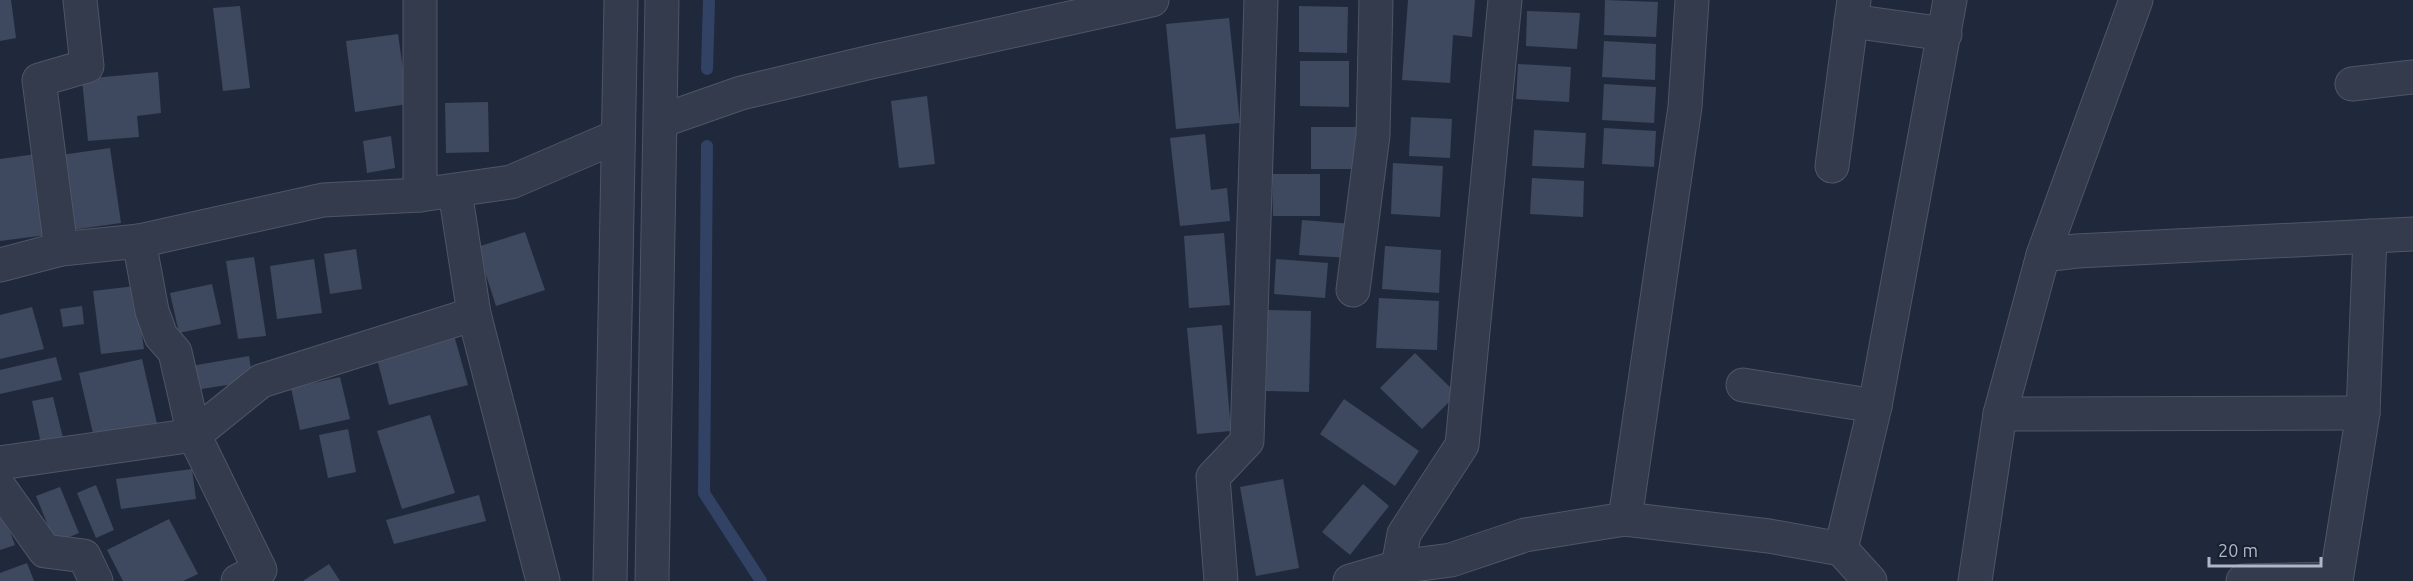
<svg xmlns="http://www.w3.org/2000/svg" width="2413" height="581" viewBox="0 0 2413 581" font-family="Ubuntu,sans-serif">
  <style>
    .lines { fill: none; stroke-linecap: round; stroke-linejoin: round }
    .stream { stroke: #324265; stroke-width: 12 }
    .building { fill: #3e485e }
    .minor-casing { stroke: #4e5666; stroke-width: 35 }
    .tertiary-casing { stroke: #4e5666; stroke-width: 35 }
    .minor { stroke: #343b4c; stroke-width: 33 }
    .tertiary { stroke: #343b4c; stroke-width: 33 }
  </style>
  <rect width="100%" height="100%" fill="#20293c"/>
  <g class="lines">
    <g class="stream">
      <path d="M707,69L709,0"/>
      <path d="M707,146L704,493L761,581"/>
    </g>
  </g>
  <g class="building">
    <path d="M0,0H11L16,38L0,41Z"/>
    <path d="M1408,0H1475L1472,37L1453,35L1450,83L1402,80Z"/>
    <path d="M1605,0L1658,2L1656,37L1604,35Z"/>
    <path d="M240,6L250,88L223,91L213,8Z"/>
    <path d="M1299,6L1348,7L1347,53L1299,52Z"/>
    <path d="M1527,11L1580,13L1577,49L1526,46Z"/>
    <path d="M1229,18L1240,123L1176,129L1166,24Z"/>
    <path d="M398,34L408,104L355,112L346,41Z"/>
    <path d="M1604,41L1656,44L1655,80L1602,77Z"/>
    <path d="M1300,61H1349V107L1300,106Z"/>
    <path d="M1518,64L1571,67L1569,102L1516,99Z"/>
    <path d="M158,72L161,113L137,116L139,137L88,141L82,79Z"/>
    <path d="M1604,84L1656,87L1654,123L1602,120Z"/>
    <path d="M927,96L935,164L899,168L891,101Z"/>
    <path d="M488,102L489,152L446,153L445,103Z"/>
    <path d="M1411,117L1452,119L1450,158L1409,156Z"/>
    <rect x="1311" y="127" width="48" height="42"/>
    <path d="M1604,128L1656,131L1654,167L1602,164Z"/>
    <path d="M1534,130L1586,133L1584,168L1532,166Z"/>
    <path d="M1205,134L1211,190L1227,188L1230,221L1180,226L1170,138Z"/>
    <path d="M391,136L395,168L367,173L363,141Z"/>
    <path d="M110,148L121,223L72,230L61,155Z"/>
    <path d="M36,154L47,235L0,241V159Z"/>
    <path d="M1393,163L1443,166L1440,217L1391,214Z"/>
    <path d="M1272,174H1320V216H1273Z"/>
    <path d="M1532,178L1584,181L1583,217L1530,214Z"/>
    <path d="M1302,220L1353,224L1351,258L1299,255Z"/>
    <path d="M525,232L545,290L496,306L477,247Z"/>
    <path d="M1224,233L1230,305L1189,308L1184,236Z"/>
    <path d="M1385,246L1441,250L1439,293L1382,289Z"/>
    <path d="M356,249L362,289L330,294L324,254Z"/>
    <path d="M254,257L266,336L238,339L226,261Z"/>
    <path d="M314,259L322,313L277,319L270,266Z"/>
    <path d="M1276,259L1328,263L1325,298L1274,294Z"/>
    <path d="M212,284L221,324L179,333L170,293Z"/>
    <path d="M135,286L144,349L101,354L93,291Z"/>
    <path d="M1379,298L1439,301L1437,350L1376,348Z"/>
    <path d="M82,306L84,324L63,327L60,309Z"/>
    <path d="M32,307L44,349L0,359V315Z"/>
    <path d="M1267,310L1311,311L1309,392L1266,391Z"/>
    <path d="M1222,325L1231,431L1197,434L1187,328Z"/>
    <path d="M454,335L468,385L389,405L376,355Z"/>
    <path d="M1415,353L1457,394L1422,429L1380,388Z"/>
    <path d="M249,356L253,381L195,390L191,366Z"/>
    <path d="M56,357L62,380L0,394V370Z"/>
    <path d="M142,359L158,428L95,442L79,373Z"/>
    <path d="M340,377L350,419L300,430L291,388Z"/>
    <path d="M53,397L63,438L41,444L32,401Z"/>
    <path d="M1344,399L1419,451L1395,486L1320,434Z"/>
    <path d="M430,415L455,493L402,509L377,431Z"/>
    <path d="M348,429L356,472L328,478L319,435Z"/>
    <path d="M192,469L196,499L121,509L116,479Z"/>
    <path d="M1283,479L1299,568L1256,576L1240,487Z"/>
    <path d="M1363,484L1389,506L1350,555L1322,532Z"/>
    <path d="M96,485L114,530L96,538L77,493Z"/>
    <path d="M60,487L79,533L55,543L36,496Z"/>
    <path d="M479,495L486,521L394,544L386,520Z"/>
    <path d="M0,506L15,545L0,550Z"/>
    <path d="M169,519L198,574L183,581H123L107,550Z"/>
    <path d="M27,563L34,581H0V573Z"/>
    <path d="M329,564L340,581H303Z"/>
  </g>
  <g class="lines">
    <defs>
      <g id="minor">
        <path d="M420,0V195"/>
        <path d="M1851,21L1945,34"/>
        <path d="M2352,84L2413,77"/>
        <path d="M661,121L741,93L871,62L1152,0"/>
        <path d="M1832,166L1854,0"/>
        <path d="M455,191L474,314L543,581"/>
        <path d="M139,241L152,311L161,336L175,352L194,435L260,570L238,581"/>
        <path d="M61,249L39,80L87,66L80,0"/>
        <path d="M2043,255L2077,251L2413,234"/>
        <path d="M0,265L61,249L139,241L323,200L420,195L511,182L618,136"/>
        <path d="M1353,290L1373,135L1376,0"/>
        <path d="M1743,385L1875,406"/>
        <path d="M2000,414L2363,413"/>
        <path d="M0,463L194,435L261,381L474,314"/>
        <path d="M0,488L45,551L84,556L96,581"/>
        <path d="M1625,519L1685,107L1692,0"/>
        <path d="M1841,549L1875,406L1950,0"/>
        <path d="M1398,567L1404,534L1462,445L1505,0"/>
        <path d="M1221,581L1213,477L1247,441L1261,0"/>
        <path d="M1350,581L1398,567L1451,560L1525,535L1625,519L1769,536L1841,549L1870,581"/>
        <path d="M2243,581L2336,579"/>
        <path d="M2336,581L2363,413L2370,236"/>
      </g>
      <g id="tertiary">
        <path d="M610,581L621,0"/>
        <path d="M652,581L662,0"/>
        <path d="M1975,581L2000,414L2043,255L2136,0"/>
      </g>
    </defs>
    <use href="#minor" class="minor-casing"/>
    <use href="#tertiary" class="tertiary-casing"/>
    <use href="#minor" class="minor"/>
    <use href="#tertiary" class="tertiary"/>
  </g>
  <path d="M2209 557v9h112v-9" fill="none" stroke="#aeb6c8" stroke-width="3"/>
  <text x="2218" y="557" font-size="18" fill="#aeb6c8" stroke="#192030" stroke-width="4.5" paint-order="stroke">20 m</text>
</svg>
